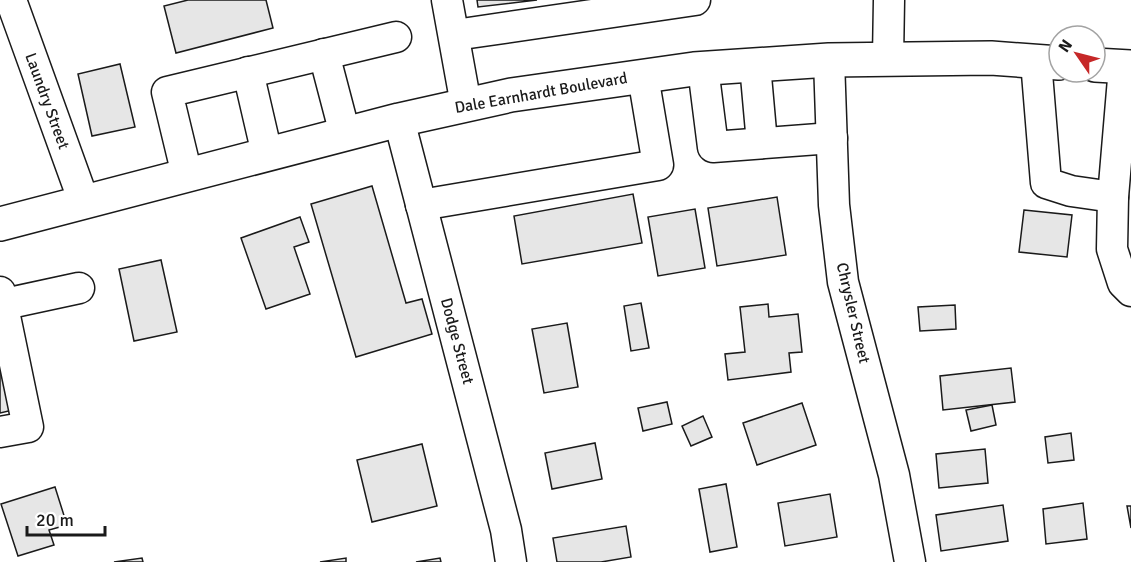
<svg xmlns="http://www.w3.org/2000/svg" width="1131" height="562" viewBox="0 0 1131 562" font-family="Signika,sans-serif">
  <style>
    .building { fill: #e6e6e6; stroke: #1a1a1a; stroke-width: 1.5 }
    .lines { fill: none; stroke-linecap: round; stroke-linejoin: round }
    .minor-casing { stroke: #1a1a1a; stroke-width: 33 }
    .major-casing { stroke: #1a1a1a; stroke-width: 36 }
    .minor { stroke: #fff; stroke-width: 30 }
    .major { stroke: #fff; stroke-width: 33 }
    .labels { text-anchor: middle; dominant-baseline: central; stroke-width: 4.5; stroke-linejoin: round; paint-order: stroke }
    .street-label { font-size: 16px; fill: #1a1a1a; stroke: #fff }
  </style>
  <rect width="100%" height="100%" fill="#fff"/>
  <g class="building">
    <path d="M188,0H266L273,28L176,53L164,6Z"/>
    <path d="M477,0H537L478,7Z"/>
    <path d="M120,64L135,127L92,136L78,74Z"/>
    <path d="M372,186L406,303L422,299L432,334L356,357L311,204Z"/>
    <path d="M633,194L642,243L522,264L514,216Z"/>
    <path d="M777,197L786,255L717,266L708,208Z"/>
    <path d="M695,209L705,268L658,276L648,217Z"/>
    <path d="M1024,210L1072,215L1067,257L1019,252Z"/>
    <path d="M300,217L309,242L294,247L310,294L266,309L241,238Z"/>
    <path d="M161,260L177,332L134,341L119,269Z"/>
    <path d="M641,303L649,348L631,351L624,306Z"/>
    <path d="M768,304L769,317L798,314L802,352L789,353L791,372L728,380L725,354L745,352L740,307Z"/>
    <path d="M955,305L956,329L920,331L918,307Z"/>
    <path d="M567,323L578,387L544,393L532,329Z"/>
    <path d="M0,347L13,410L0,413Z"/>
    <path d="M1011,368L1015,402L943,410L940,376Z"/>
    <path d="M667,402L672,424L643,431L638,408Z"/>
    <path d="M802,403L816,445L757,465L743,423Z"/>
    <path d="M992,405L996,425L971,431L966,410Z"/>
    <path d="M703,416L712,437L691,446L682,426Z"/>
    <path d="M1071,433L1074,460L1048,463L1045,437Z"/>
    <path d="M595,443L602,479L552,489L545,453Z"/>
    <path d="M422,444L437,506L372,522L357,460Z"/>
    <path d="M985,449L988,483L939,488L936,454Z"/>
    <path d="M726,484L737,547L710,552L699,489Z"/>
    <path d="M55,487L67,525L49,530L54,545L18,556L1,504Z"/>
    <path d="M830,494L837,537L785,546L778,503Z"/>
    <path d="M1083,503L1087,539L1046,544L1043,509Z"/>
    <path d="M1003,505L1008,541L941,551L936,515Z"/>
    <path d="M1127,506H1131V528Z"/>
    <path d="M626,526L631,557L601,562H557L553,538Z"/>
    <path d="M142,558L143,562H114Z"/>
    <path d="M346,558V562H320Z"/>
    <path d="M440,558L441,562H416Z"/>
  </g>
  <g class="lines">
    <defs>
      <g id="minor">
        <path d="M11,0L84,202"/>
        <path d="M447,0L466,105"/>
        <path d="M455,35L695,0"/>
        <path d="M324,54L345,134"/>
        <path d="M888,58L889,0"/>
        <path d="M829,60L834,205L843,282L894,475L910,562"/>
        <path d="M1036,61L1046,183L1071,191L1113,197"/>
        <path d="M755,65L762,143"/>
        <path d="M1124,67L1113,197L1112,249L1123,283L1131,291"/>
        <path d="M703,68L713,147L832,138"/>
        <path d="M248,72L267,154"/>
        <path d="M399,120L506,530L511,562"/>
        <path d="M187,175L167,92L396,37"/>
        <path d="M421,205L658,165L643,76"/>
        <path d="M0,292L28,427L0,432"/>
        <path d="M0,305L79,288"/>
      </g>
      <g id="major">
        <path d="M1095,65L1131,67"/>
        <path d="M0,224L399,120L511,95L694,69L829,60L991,58L1059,63"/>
      </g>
    </defs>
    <use href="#minor" class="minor-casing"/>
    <use href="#major" class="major-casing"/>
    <use href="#minor" class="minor"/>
    <use href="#major" class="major"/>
  </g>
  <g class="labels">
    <g class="street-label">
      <text transform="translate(541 93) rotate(-10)">Dale Earnhardt Boulevard</text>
      <text transform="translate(47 101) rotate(70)">Laundry Street</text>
      <text transform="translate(853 313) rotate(77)">Chrysler Street</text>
      <text transform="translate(457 341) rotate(75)">Dodge Street</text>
    </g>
  </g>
  <g transform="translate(1077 54) rotate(305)"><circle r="28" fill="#ffffff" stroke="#a3a3a3" stroke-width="1.5"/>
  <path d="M0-4.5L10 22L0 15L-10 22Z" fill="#c62828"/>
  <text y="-9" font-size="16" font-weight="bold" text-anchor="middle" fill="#1a1a1a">N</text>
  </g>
  <path d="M27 526v9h78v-9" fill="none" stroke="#1a1a1a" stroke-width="3"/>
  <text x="36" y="526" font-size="18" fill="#1a1a1a" stroke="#ffffff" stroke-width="4.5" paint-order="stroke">20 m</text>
</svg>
